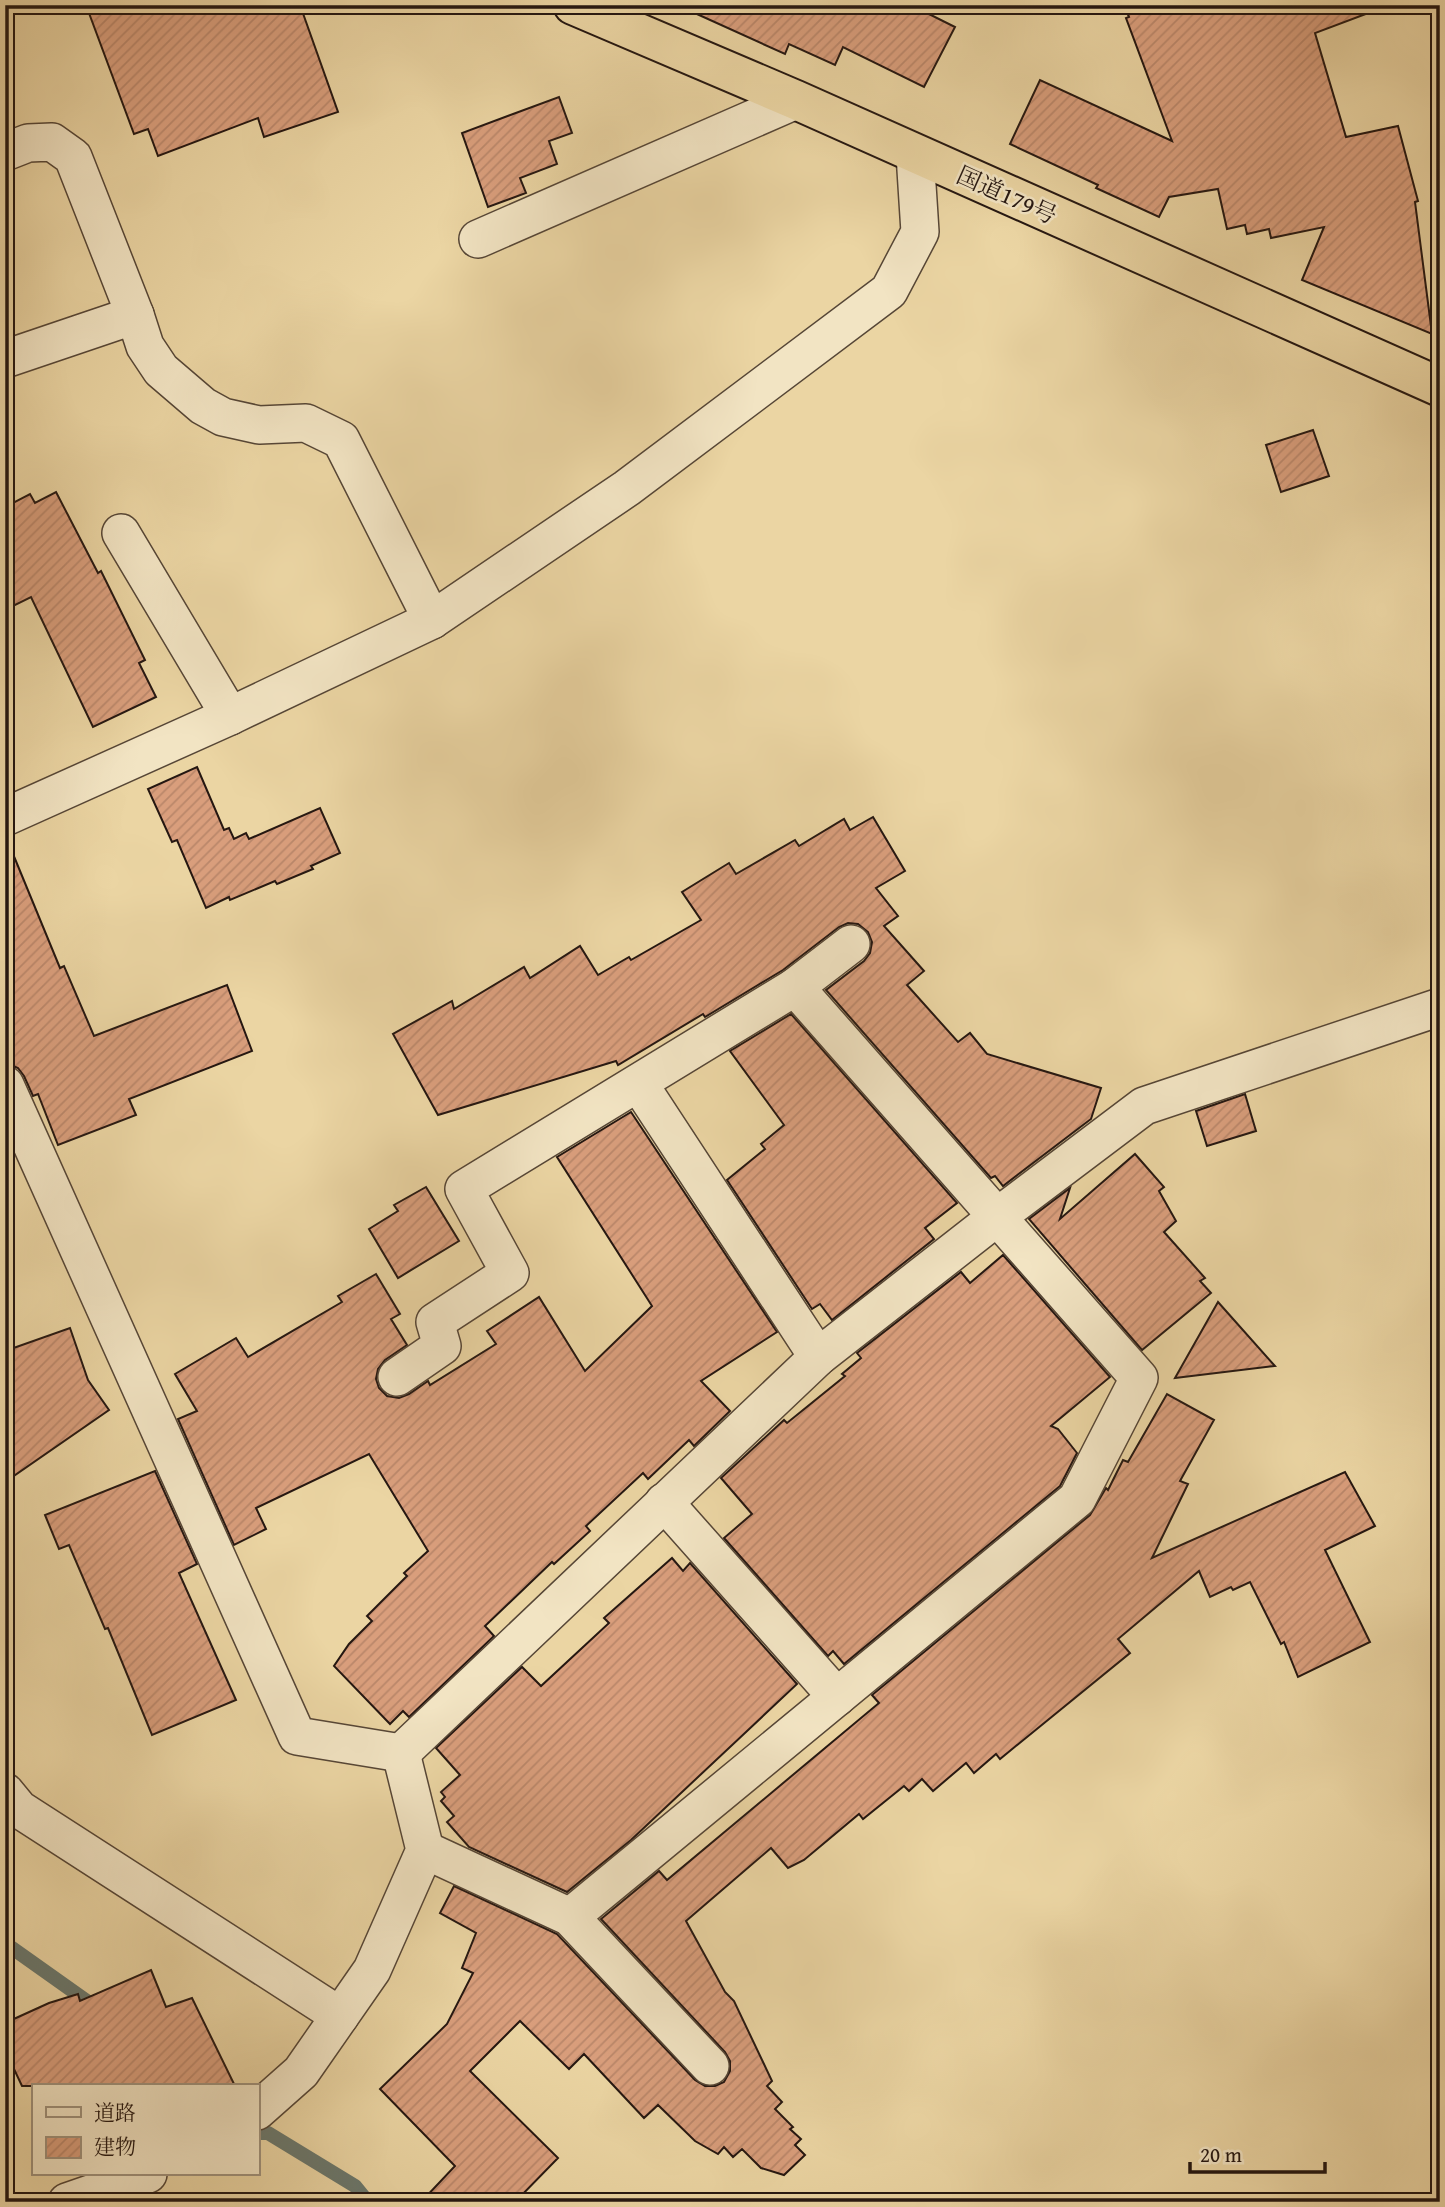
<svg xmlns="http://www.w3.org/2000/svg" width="1445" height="2207" viewBox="0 0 1445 2207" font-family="'Gentium Book Plus','Noto Serif JP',serif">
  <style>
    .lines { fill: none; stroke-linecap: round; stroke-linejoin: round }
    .stream { stroke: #6b786d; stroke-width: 14 }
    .building { fill: url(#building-hatch); stroke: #251711; stroke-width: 2 }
    .street-casing { stroke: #564636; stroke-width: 40 }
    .highway-casing { stroke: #251711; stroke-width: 42 }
    .street { stroke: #f2e4c3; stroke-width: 37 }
    .highway { stroke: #ebd5a3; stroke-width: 38 }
    .labels { text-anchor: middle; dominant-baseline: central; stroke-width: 5; stroke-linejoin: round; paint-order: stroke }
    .street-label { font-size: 24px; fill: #251711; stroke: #f2e4c3 }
  </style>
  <defs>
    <pattern id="building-hatch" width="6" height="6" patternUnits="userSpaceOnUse" patternTransform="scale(1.75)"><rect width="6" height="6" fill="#d99e7c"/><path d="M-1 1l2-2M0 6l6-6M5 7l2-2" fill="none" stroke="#ba876a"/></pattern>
  </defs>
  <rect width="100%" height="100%" fill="#ebd5a3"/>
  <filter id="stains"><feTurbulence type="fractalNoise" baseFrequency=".00286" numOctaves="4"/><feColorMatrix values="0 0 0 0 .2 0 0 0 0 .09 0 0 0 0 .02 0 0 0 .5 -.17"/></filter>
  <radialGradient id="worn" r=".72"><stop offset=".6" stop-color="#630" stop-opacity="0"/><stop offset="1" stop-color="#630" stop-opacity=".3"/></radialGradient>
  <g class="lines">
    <g class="stream">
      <path d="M5,1943L98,2009"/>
      <path d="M257,2133H268L355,2186L368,2202"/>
    </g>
  </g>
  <g class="building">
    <path d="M86,5H300L338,112L264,137L258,118L158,156L148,129L134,134Z"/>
    <path d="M677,5H911L955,27L924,87L843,47L835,65L789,44L785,54Z"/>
    <path d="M1124,5H1379V9L1315,33L1346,137L1398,126L1418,201L1415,202L1432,334L1302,280L1324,227L1271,238L1269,229L1247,234L1245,225L1227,229L1218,189L1169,197L1159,217L1096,188L1098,185L1010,144L1040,80L1172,141L1126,18L1129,17Z"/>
    <path d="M559,97L572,133L549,141L557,164L520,178L526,193L488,207L462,133Z"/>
    <path d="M1313,430L1329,476L1281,492L1266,445Z"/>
    <path d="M56,492L98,573L101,571L145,660L139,663L156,697L93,727L31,597L5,610V507L30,494L35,503Z"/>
    <path d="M197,767L224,830L229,828L234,839L246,833L249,839L320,808L340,853L311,866L313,869L277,884L275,881L230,900L229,897L206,908L177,840L172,842L148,789Z"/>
    <path d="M873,817L905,871L876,888L898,916L884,926L924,971L907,985L958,1042L970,1033L987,1054L1101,1088L1091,1119L1003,1186L995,1176L991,1178L826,990L864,961L870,953L872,942L868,932L858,924L848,923L839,927L783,970L705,1017L703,1014L618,1065L616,1061L438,1115L393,1034L452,1001L454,1009L524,967L530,978L580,946L598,975L629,957L631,960L701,920L682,892L729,863L736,874L795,840L799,846L844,819L850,830Z"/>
    <path d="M6,837L60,968L64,966L94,1036L227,985L252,1051L129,1099L136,1115L58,1145L38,1094L33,1096L24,1076L18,1068L11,1065L5,1053Z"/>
    <path d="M791,1014L957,1203L925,1228L934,1239L832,1320L820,1304L812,1309L727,1180L765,1149L761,1144L784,1125L730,1051Z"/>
    <path d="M1245,1094L1256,1131L1207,1146L1196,1111Z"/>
    <path d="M631,1112L777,1332L701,1381L730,1411L694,1446L689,1440L648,1479L643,1473L586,1526L590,1531L554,1564L552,1562L485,1626L494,1636L409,1717L403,1711L390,1724L334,1666L349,1644L372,1621L367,1616L407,1576L404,1573L428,1551L369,1454L256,1508L266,1529L234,1545L178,1419L197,1411L175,1374L236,1338L248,1357L342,1302L338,1296L376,1274L400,1314L391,1319L407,1345L385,1360L378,1369L376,1379L379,1388L387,1396L399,1398L409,1394L428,1381L430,1385L496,1344L487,1331L539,1297L585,1371L652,1306L557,1157Z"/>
    <path d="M1135,1154L1164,1187L1159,1191L1176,1221L1164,1232L1205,1278L1200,1281L1211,1293L1142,1350L1029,1219L1070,1188L1060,1219Z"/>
    <path d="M426,1187L459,1241L398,1278L369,1229L398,1211L394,1205Z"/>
    <path d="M1003,1255L1110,1377L1051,1426L1058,1429L1077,1453L1060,1486L844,1664L833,1651L828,1656L724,1538L752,1514L721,1478L784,1420L787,1423L845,1376L842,1374L861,1358L857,1353L961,1272L970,1283Z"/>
    <path d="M1218,1302L1275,1366L1175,1378Z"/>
    <path d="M70,1328L88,1380L109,1410L5,1482V1351Z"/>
    <path d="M1167,1394L1214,1420L1180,1481L1188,1484L1152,1558L1345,1472L1375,1526L1325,1550L1370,1642L1298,1677L1284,1642L1281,1644L1250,1582L1233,1590L1231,1587L1210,1597L1199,1571L1118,1639L1130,1653L1000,1759L996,1754L974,1773L966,1763L933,1791L922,1779L909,1791L904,1786L863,1819L859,1814L804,1860L788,1868L771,1848L686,1921L725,1992L734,2001L772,2081L767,2086L782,2102L775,2109L793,2127L790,2129L801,2139L795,2145L805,2155L784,2175L761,2168L742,2149L733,2157L724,2147L718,2154L695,2141L658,2105L644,2118L584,2054L569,2069L520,2021L470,2071L558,2158L515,2202H421L455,2166L380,2089L447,2024L473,1973L462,1968L476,1933L440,1913L454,1886L557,1934L695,2080L705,2086H715L724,2082L730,2071V2061L725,2052L601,1919L659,1871L667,1880L879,1703L872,1695L1090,1515L1106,1488L1108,1490L1123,1460L1128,1462Z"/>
    <path d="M155,1471L197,1564L179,1573L236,1700L152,1735L108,1628L105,1629L69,1545L59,1549L45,1515Z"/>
    <path d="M672,1558L683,1571L690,1563L797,1684L631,1840L567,1892L469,1847L447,1822L454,1816L441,1801L445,1797L441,1792L460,1775L436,1748L522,1667L541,1686L609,1623L604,1618Z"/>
    <path d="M151,1970L166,2007L192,1998L235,2086H22L5,2050V2023L49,2003L78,1994L80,2001Z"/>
  </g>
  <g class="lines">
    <defs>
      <g id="street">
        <path d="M5,152L28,143L52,142L73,157L135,315L145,346L161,370L203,406L223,417L259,425L306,423L341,440L432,620"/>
        <path d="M478,239L796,100"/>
        <path d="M5,359L135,315"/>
        <path d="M121,533L230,716"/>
        <path d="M5,817L230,716L432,620L627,488L889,291L920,232L915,154"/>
        <path d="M639,1084L818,1357"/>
        <path d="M5,1085L297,1736L401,1753"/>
        <path d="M397,1377L442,1346L435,1322L510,1273L464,1189L795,987L851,944"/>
        <path d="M664,1502L837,1697"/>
        <path d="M401,1753L818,1357L997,1217L1144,1106L1440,1007"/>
        <path d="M5,1792L19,1809L340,2016"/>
        <path d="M425,1850L570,1917L710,2066"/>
        <path d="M570,1917L1077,1499L1139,1378L795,987"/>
        <path d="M257,2111L301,2072L372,1970L425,1850L401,1753"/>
        <path d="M67,2202L148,2174"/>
      </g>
      <path id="highway" d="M573,5L796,100L1440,387"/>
    </defs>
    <use href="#street" class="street-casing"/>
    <use href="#highway" class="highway-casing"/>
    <use href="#street" class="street"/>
    <use href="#highway" class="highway"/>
  </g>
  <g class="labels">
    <g class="street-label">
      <text transform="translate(1007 195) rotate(24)">国道179号</text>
    </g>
  </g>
  <rect width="1445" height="2207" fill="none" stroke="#ebd5a3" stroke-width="28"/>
  <rect x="7" y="7" width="1431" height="2193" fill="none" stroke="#251711" stroke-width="3.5"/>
  <rect x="14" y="14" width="1417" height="2179" fill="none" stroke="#251711" stroke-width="2"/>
  <rect x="32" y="2084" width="228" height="91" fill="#f2e4c3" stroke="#a0927c" stroke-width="2"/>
  <rect x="46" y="2107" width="35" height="10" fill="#f2e4c3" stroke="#a0927c" stroke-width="2"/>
  <text x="94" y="2120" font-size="21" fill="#251711">道路</text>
  <rect x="46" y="2137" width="35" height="21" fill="url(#building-hatch)" stroke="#a0927c" stroke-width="2"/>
  <text x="94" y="2154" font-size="21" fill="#251711">建物</text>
  <path d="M1190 2162v10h135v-10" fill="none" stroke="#251711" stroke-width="3.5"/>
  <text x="1200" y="2162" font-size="21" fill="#251711" stroke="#f2e4c3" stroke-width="5" paint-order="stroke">20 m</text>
  <rect width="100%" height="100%" filter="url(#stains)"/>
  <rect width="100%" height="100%" fill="url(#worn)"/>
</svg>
